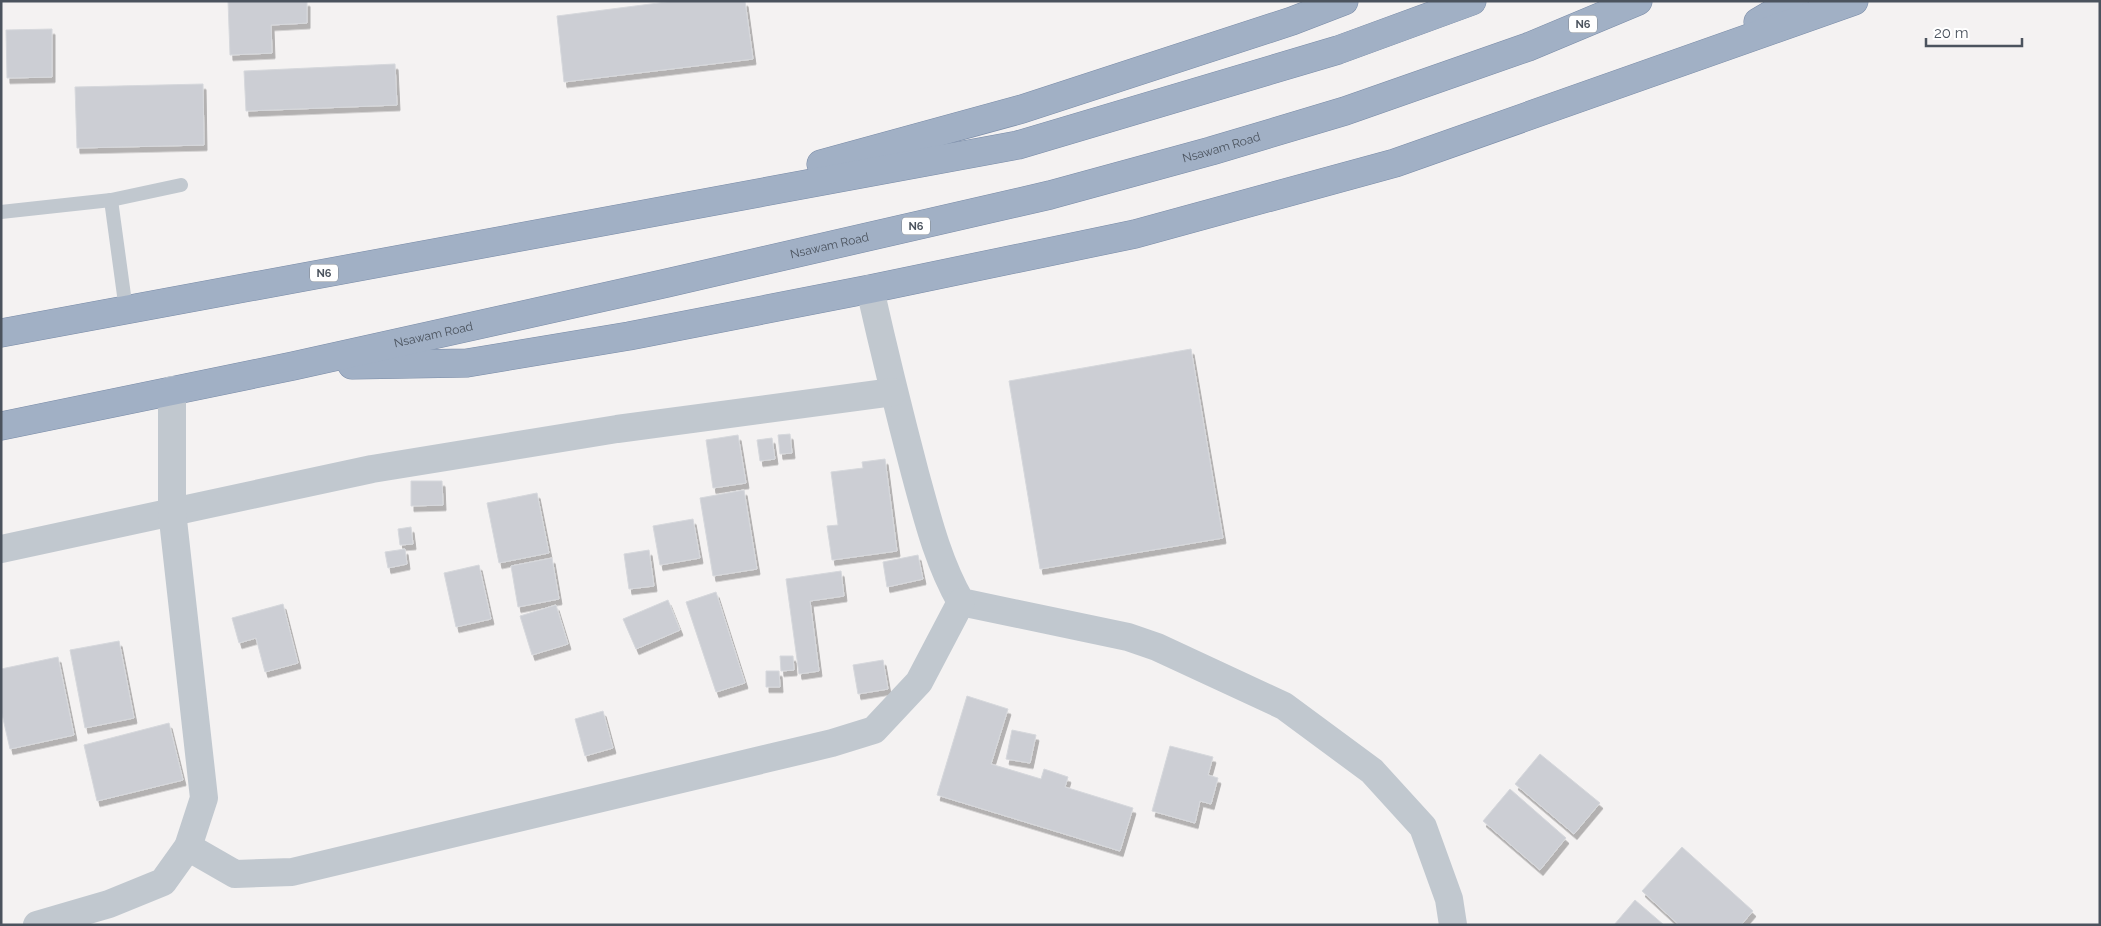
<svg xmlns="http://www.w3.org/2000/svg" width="2101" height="926" viewBox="0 0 2101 926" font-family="Raleway,sans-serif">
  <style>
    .building { fill: #ccced4; stroke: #d6d8dc; filter: url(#shadow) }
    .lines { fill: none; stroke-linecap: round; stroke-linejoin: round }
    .trunk-casing { stroke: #798ba7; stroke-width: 29 }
    .service { stroke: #c1c8cf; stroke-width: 14 }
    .minor { stroke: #c1c8cf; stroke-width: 28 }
    .trunk { stroke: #a1b0c5; stroke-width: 28 }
    .labels { text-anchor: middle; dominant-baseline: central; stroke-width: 4; stroke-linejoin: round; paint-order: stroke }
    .shield { fill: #fff; stroke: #81878e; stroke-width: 1 }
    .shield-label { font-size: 11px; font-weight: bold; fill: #4b535e }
    .street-label { font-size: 12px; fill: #4b535e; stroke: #fff }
  </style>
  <defs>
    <filter id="shadow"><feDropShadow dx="3" dy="5.5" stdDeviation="0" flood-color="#0004"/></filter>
  </defs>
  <rect width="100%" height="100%" fill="#f4f2f2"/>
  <g class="building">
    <path d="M228,1H307V23L271,25L272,53L230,55Z"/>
    <path d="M674,1H745L753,59L564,82L557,16Z"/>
    <path d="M52,29V77L7,78L6,30Z"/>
    <path d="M395,64L397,105L246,111L244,71Z"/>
    <path d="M203,84L204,145L77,148L75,87Z"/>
    <path d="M1191,349L1223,538L1040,569L1009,381Z"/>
    <path d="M790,434L792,453L780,454L778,435Z"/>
    <path d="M738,435L746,483L713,488L706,440Z"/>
    <path d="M772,438L775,459L760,461L757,440Z"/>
    <path d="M885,459L897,551L832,560L827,526L838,525L831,472L863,468L862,462Z"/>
    <path d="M411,481H442L443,505L411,506Z"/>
    <path d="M744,490L757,569L713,576L700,498Z"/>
    <path d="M537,493L549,553L499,563L487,503Z"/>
    <path d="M693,519L700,558L660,565L653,526Z"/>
    <path d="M411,527L413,544L400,545L398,529Z"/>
    <path d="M405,549L407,564L388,568L385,552Z"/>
    <path d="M649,550L654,586L629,589L624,554Z"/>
    <path d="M918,555L923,579L887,587L883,562Z"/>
    <path d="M552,558L559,599L518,607L511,566Z"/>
    <path d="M479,565L491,619L456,627L444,573Z"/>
    <path d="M841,571L844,596L810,601L819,671L799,674L786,579Z"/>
    <path d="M716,592L745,683L716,692L686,602Z"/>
    <path d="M668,600L680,630L636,649L623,619Z"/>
    <path d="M283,604L298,663L265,672L256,638L239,643L232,618Z"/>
    <path d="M556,605L568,644L532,655L520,616Z"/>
    <path d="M119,641L134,718L85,728L70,650Z"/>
    <path d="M780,656H793L794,670L781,671Z"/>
    <path d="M58,657L74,735L10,749L1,710V669Z"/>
    <path d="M883,660L888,689L858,694L853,665Z"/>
    <path d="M766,671H779L780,687H766Z"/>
    <path d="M967,696L1008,709L991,764L1041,779L1044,769L1068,777L1065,787L1133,808L1120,851L937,795Z"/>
    <path d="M603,711L613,748L585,756L575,719Z"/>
    <path d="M169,723L183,780L97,801L84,745Z"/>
    <path d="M1012,730L1036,735L1030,763L1006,759Z"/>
    <path d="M1170,746L1213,757L1208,775L1218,778L1211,804L1200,801L1195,823L1152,811Z"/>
    <path d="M1540,754L1600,803L1574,834L1515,784Z"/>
    <path d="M1510,789L1566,838L1540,870L1483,821Z"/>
    <path d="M1682,847L1753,911L1741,925H1679L1642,891Z"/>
    <path d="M1635,900L1664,925H1614Z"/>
  </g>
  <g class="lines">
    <defs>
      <g id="trunk">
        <path d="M1758,22L1794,1"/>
        <path d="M821,164L1022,109L1292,21L1344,1"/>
        <path d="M1,333L1018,145L1338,50L1472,1"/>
        <path d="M352,365L467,363L629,336L870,289L1135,234L1395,163L1854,1"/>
        <path id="s1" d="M1,426L293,366L667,283L1050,195L1211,151L1345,111L1528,47L1638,1"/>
      </g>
    </defs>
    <use href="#trunk" class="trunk-casing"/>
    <g class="service">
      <path d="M111,200L126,310"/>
      <path d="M1,212L111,200L181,185"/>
    </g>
    <g class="minor">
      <path d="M870,289C884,351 899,412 915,473C927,517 938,562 961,602L1128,637L1157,647L1284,706L1372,771L1423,827L1449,899L1453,925"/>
      <path d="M1,549L372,469L617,429L893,392"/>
      <path d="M188,847L235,874L292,872L832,743L874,730L919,682L961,602"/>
      <path d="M37,925L109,904L163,882L188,847L204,798L172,511V390"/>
    </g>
    <use href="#trunk" class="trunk"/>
  </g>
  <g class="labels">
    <g class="shield">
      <rect x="1569" y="15.5" width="28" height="17" rx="4"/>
      <rect x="902" y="217.5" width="28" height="17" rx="4"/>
      <rect x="310" y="264.5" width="28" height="17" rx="4"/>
    </g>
    <g class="shield-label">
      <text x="1583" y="24">N6</text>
      <text x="916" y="226">N6</text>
      <text x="324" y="273">N6</text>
    </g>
    <g class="street-label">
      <text stroke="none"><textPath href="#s1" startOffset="1252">Nsawam Road</textPath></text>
      <text stroke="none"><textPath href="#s1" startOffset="848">Nsawam Road</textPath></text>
      <text stroke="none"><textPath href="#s1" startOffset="442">Nsawam Road</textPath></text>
    </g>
  </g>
  <rect width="2101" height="926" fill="none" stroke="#4b535e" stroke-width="5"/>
  <path d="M1926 38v8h96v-8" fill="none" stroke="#4b535e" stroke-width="2.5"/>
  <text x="1934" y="38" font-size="15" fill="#4b535e" stroke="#ffffff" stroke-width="4" paint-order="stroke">20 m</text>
</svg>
